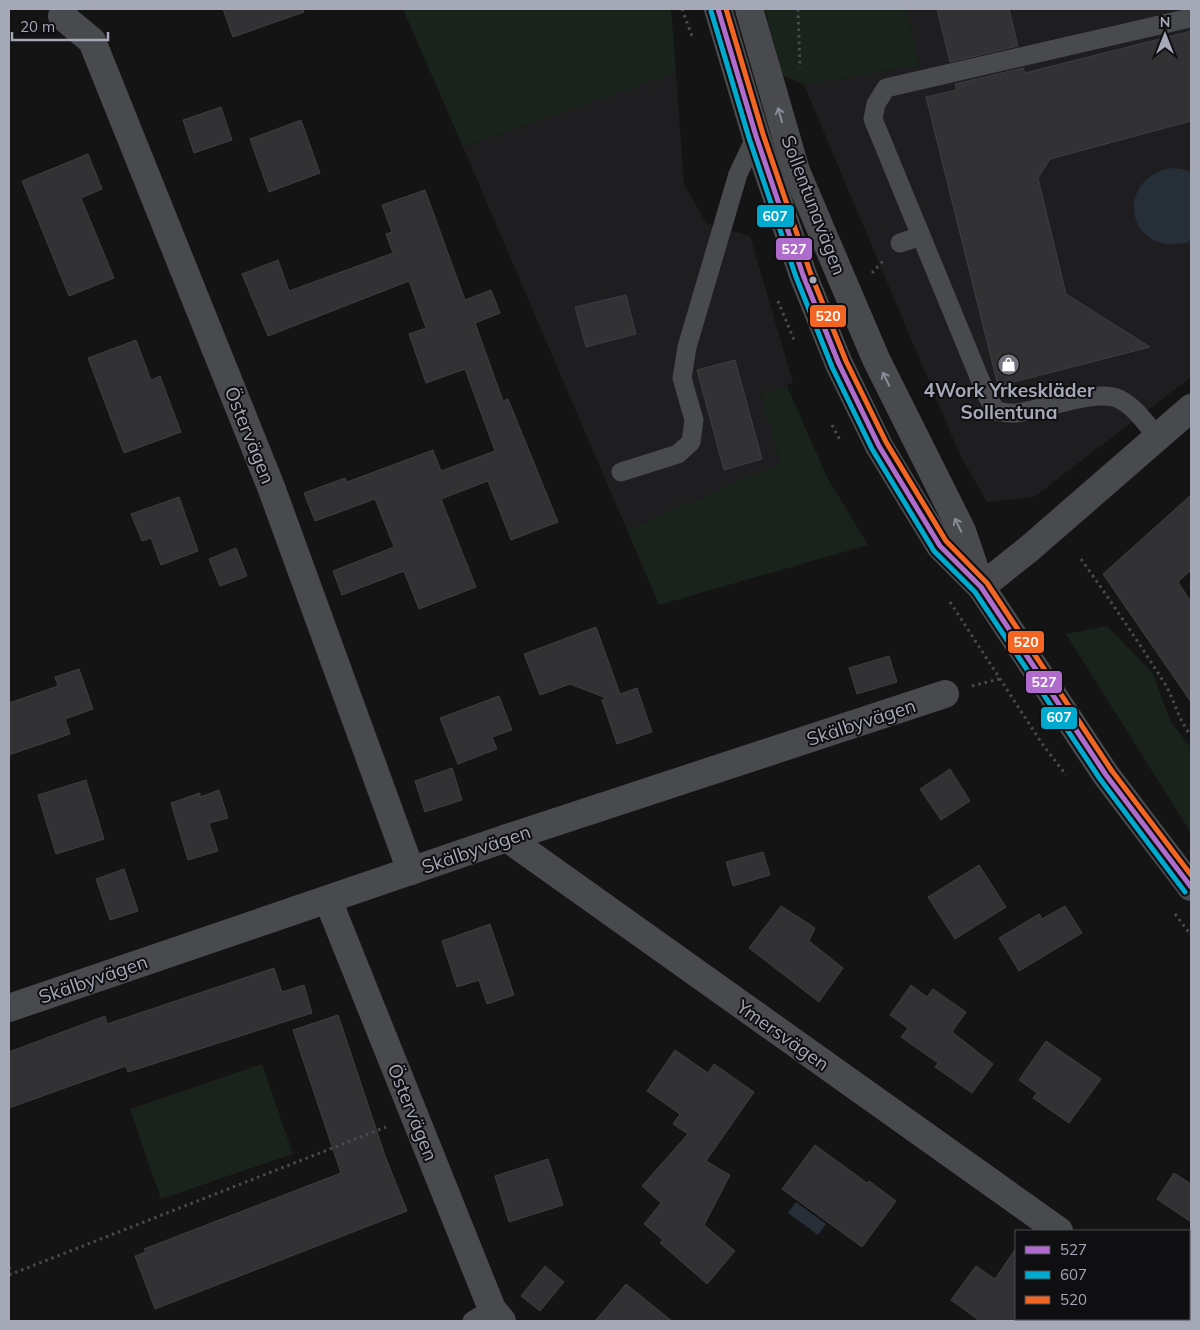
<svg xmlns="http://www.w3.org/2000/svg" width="1200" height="1330" viewBox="0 0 1200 1330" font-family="Mulish,sans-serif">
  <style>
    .built { fill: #1e1e20 }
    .green { fill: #1a221c }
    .water { fill: #262e37 }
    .building { fill: #323234; stroke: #3d3e41 }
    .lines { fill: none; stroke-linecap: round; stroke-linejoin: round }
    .path { stroke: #4a4a4f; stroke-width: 3; stroke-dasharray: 2.5 4; stroke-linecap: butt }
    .service { stroke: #484a4d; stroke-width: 19 }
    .minor { stroke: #484a4d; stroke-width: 28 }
    .tertiary { stroke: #484a4d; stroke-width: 28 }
    .bus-1-casing { stroke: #0f0e10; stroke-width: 9 }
    .bus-2-casing { stroke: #0f0e10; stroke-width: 9 }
    .bus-3-casing { stroke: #0f0e10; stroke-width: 9 }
    .bus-1 { stroke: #b06ccc; stroke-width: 5 }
    .bus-2 { stroke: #00a9ce; stroke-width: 5 }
    .bus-3 { stroke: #f26522; stroke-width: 5 }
    .oneway { stroke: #888c97 }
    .bus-dot { fill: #a4a8b7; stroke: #0f0e10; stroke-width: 2 }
    .labels { text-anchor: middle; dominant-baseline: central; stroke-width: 4; stroke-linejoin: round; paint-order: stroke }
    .street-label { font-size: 19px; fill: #a4a8b7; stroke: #0f0e10 }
    .poi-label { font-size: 19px; font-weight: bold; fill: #a4a8b7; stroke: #0f0e10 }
    .line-badge { stroke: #0f0e10; stroke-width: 2 }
    .badge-label { font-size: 14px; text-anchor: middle; font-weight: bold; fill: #fff }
  </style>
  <rect width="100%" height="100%" fill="#141414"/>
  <g class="built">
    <path d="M907,9H1191V377L1034,497L987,502L960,455L804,85L919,65Z"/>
    <path d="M676,73L684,184L706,223L750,236L793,382L787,386L760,393L780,463L627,530L463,147Z"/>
  </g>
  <g class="green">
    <path d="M403,9H671L676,73L463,147Z"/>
    <path d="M765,9H907L919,65L804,85L782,75Z"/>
    <path d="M787,386L827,477L868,545L659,605L627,530L780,463L760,393Z"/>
    <path d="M1107,626L1152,672L1171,722L1191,748V833L1066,634Z"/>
    <path d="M262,1064L293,1154L161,1199L130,1109Z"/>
  </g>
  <g class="water">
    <path d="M1169,168L1182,169L1191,173V241C1132,261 1109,184 1169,168Z"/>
    <path d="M796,1202L826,1224L818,1235L788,1213Z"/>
  </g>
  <g class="building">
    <path d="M223,9H303L304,12L233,37Z"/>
    <path d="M937,9H1009L1018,46L950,62Z"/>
    <path d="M1191,31V121L1050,159L1038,178L1066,294L1150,347L998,386L926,97L957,90L955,84L1023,68L1025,73Z"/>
    <path d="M221,107L232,140L194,153L183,120Z"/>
    <path d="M301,120L320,173L269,192L250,139Z"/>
    <path d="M88,154L102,189L81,198L114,278L69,296L22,181Z"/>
    <path d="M425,190L465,300L491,290L500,313L475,323L503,401L508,399L558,522L511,540L488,481L441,499L476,587L419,609L404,571L342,595L333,571L394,547L375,499L315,521L304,493L345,478L347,482L433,450L441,471L495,451L465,369L426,383L409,334L426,328L409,281L268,336L242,274L278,260L289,291L393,253L386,234L392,232L382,205Z"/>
    <path d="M626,295L636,334L586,347L575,307Z"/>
    <path d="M136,340L151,380L160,376L181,432L124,453L88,358Z"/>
    <path d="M735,360L762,459L724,470L697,370Z"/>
    <path d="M1191,495V570L1178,582L1191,602V702L1103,574Z"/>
    <path d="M179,497L198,551L161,565L151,538L142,541L131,514Z"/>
    <path d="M236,548L247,576L220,586L209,559Z"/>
    <path d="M596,627L620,694L637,688L652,732L617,744L602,700L606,698L570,684L540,695L524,654Z"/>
    <path d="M889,656L897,682L857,694L849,668Z"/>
    <path d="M79,669L93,709L65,719L70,734L9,755V703L58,686L55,677Z"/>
    <path d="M499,696L512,730L492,737L497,749L458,764L440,718Z"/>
    <path d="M452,768L462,800L425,812L415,781Z"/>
    <path d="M950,769L970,801L941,820L920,789Z"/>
    <path d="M86,780L104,839L56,854L38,795Z"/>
    <path d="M219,790L228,818L209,823L218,851L188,860L171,803L200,793V797Z"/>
    <path d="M763,852L770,875L733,886L726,862Z"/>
    <path d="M979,865L1006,907L955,939L928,897Z"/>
    <path d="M124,869L138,911L110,920L96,879Z"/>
    <path d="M781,906L815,928L809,941L843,968L819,1002L749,948Z"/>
    <path d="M1065,906L1082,933L1019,971L999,938L1039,914L1042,919Z"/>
    <path d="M490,924L514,995L487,1004L479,980L457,987L442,941Z"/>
    <path d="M274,968L282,992L304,985L312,1013L128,1072L126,1066L9,1108V1052L105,1016L107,1024Z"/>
    <path d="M911,985L927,997L933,989L966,1012L952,1032L993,1064L972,1093L935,1067L938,1063L901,1037L908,1028L890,1015Z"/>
    <path d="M338,1015L385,1156L407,1211L155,1309L135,1256L146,1252L144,1249L341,1173L293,1030Z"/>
    <path d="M1046,1041L1101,1079L1069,1123L1033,1098L1037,1093L1019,1080Z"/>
    <path d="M675,1050L708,1073L714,1064L754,1092L706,1161L730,1175L704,1225L735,1251L707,1284L660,1243L663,1240L644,1224L661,1203L642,1186L688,1134L673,1124L680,1114L647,1091Z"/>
    <path d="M815,1145L867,1183L869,1181L896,1201L862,1247L782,1189Z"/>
    <path d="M548,1159L563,1205L509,1222L495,1176Z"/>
    <path d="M1174,1173L1191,1184V1222L1157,1199Z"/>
    <path d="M1016,1248V1321H980L951,1300L976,1266L995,1279Z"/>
    <path d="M545,1266L564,1282L540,1311L521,1296Z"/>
    <path d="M626,1284L672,1321H595Z"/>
  </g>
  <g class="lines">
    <g class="path">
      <path d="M682,9L692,36"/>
      <path d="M798,9L800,68"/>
      <path d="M872,273L883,261"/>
      <path d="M778,301L794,340"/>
      <path d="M832,425L840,440"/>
      <path d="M1081,559C1110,600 1138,641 1165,684C1175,701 1178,720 1191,735"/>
      <path d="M950,602L1043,745L1066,775"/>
      <path d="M972,686L999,679"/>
      <path d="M1175,914L1191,935"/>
      <path d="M9,1267L11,1274"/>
      <path d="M9,1275L386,1127"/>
    </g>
    <g class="service">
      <path d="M900,243L921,236"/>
      <path d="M1157,437C1146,423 1135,407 1119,399C1096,388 1040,411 1016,413C1010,414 1002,412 996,411L986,394L873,119L876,104L886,88L1190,18"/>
      <path d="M621,472L678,454L691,442L694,420L682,378L687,347L738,174L756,136"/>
      <path d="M472,1321L492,1309"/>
    </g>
    <g class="minor">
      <path d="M62,16L92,41L271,487L411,871"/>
      <path d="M981,587L1030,548L1191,408"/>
      <path d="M507,838L1059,1231"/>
      <path d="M328,900L492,1309L502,1321"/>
      <path d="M9,1008L507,838L945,694"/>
      <path d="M1182,1319L1186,1321"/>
    </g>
    <g class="tertiary">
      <path d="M718,9L756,136L803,275L839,364L879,446L940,546L981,587L1106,775L1191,887"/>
      <path d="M749,9L796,171L876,359L962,531L979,581"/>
    </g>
    <defs>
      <path id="bus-1" d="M718,9L756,136L803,275L839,364L879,446L940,546L981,587L1106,775L1191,887"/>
      <path id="bus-2" d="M711,11L749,138L796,277L832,367L872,449L934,551L975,592L1100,779L1185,892"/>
      <path id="bus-3" d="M726,9L763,134L810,272L846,361L886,442L946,541L987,583L1112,771L1191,875"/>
    </defs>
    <use href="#bus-1" class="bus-1-casing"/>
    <use href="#bus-2" class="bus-2-casing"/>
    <use href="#bus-3" class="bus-3-casing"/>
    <use href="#bus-1" class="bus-1"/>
    <use href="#bus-2" class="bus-2"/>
    <use href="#bus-3" class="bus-3"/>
  </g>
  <defs><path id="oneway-shaft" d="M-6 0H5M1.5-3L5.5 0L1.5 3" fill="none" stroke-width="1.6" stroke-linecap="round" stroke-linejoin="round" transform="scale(1.25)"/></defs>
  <g class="oneway">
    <use href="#oneway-shaft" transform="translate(780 115) rotate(-106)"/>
    <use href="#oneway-shaft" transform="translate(886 379) rotate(-116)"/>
    <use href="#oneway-shaft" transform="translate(958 525) rotate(-116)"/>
  </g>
  <defs>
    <symbol id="shop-disc" viewBox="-11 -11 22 22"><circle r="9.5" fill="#72747e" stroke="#0f0e10"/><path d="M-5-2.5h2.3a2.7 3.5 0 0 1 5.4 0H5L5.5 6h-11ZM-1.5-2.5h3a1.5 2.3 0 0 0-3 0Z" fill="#fff"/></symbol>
  </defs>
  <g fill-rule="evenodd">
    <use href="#shop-disc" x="996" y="352" width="25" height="25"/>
  </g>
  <circle class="bus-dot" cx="813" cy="280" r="4.5"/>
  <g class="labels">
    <g class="street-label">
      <text transform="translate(814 205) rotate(69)">Sollentunavägen</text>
      <text transform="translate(250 435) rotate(68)">Östervägen</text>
      <text transform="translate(861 722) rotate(-18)">Skälbyvägen</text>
      <text transform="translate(476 849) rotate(-19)">Skälbyvägen</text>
      <text transform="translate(93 979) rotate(-19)">Skälbyvägen</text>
      <text transform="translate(783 1035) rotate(35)">Ymersvägen</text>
      <text transform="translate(413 1112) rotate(68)">Östervägen</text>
    </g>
    <g class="poi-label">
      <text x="1009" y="390">4Work Yrkeskläder<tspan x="1009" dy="22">Sollentuna</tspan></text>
    </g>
  </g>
  <g class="line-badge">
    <rect x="756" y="204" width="39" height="24" rx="5" fill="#00a9ce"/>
    <rect x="775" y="237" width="38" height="24" rx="5" fill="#b06ccc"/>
    <rect x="809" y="304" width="38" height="24" rx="5" fill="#f26522"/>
    <rect x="1007" y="630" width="38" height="24" rx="5" fill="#f26522"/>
    <rect x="1025" y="670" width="38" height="24" rx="5" fill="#b06ccc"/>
    <rect x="1040" y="706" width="38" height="24" rx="5" fill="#00a9ce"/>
  </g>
  <g class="badge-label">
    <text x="775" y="221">607</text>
    <text x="794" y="254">527</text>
    <text x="828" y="321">520</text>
    <text x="1026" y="647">520</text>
    <text x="1044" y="687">527</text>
    <text x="1059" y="722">607</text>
  </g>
  <rect width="1200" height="1330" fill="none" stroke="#a4a8b7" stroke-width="20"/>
  <rect x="1015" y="1230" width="175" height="90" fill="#0f0e10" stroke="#4b4c53"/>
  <rect x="1025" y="1246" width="25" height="8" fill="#b06ccc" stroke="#4b4c53"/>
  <text x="1060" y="1255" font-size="15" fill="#a4a8b7">527</text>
  <rect x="1025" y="1271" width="25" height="8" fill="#00a9ce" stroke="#4b4c53"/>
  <text x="1060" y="1280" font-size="15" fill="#a4a8b7">607</text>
  <rect x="1025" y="1296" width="25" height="8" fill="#f26522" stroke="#4b4c53"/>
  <text x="1060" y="1305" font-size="15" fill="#a4a8b7">520</text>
  <g transform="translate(1165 35)" stroke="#0f0e10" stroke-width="4" paint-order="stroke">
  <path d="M0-4L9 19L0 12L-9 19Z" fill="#a4a8b7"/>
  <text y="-8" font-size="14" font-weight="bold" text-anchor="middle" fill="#a4a8b7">N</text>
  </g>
  <path d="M12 32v8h96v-8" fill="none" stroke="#a4a8b7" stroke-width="2.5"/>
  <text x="20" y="32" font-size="15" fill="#a4a8b7" stroke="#0f0e10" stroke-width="4" paint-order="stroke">20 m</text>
</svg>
